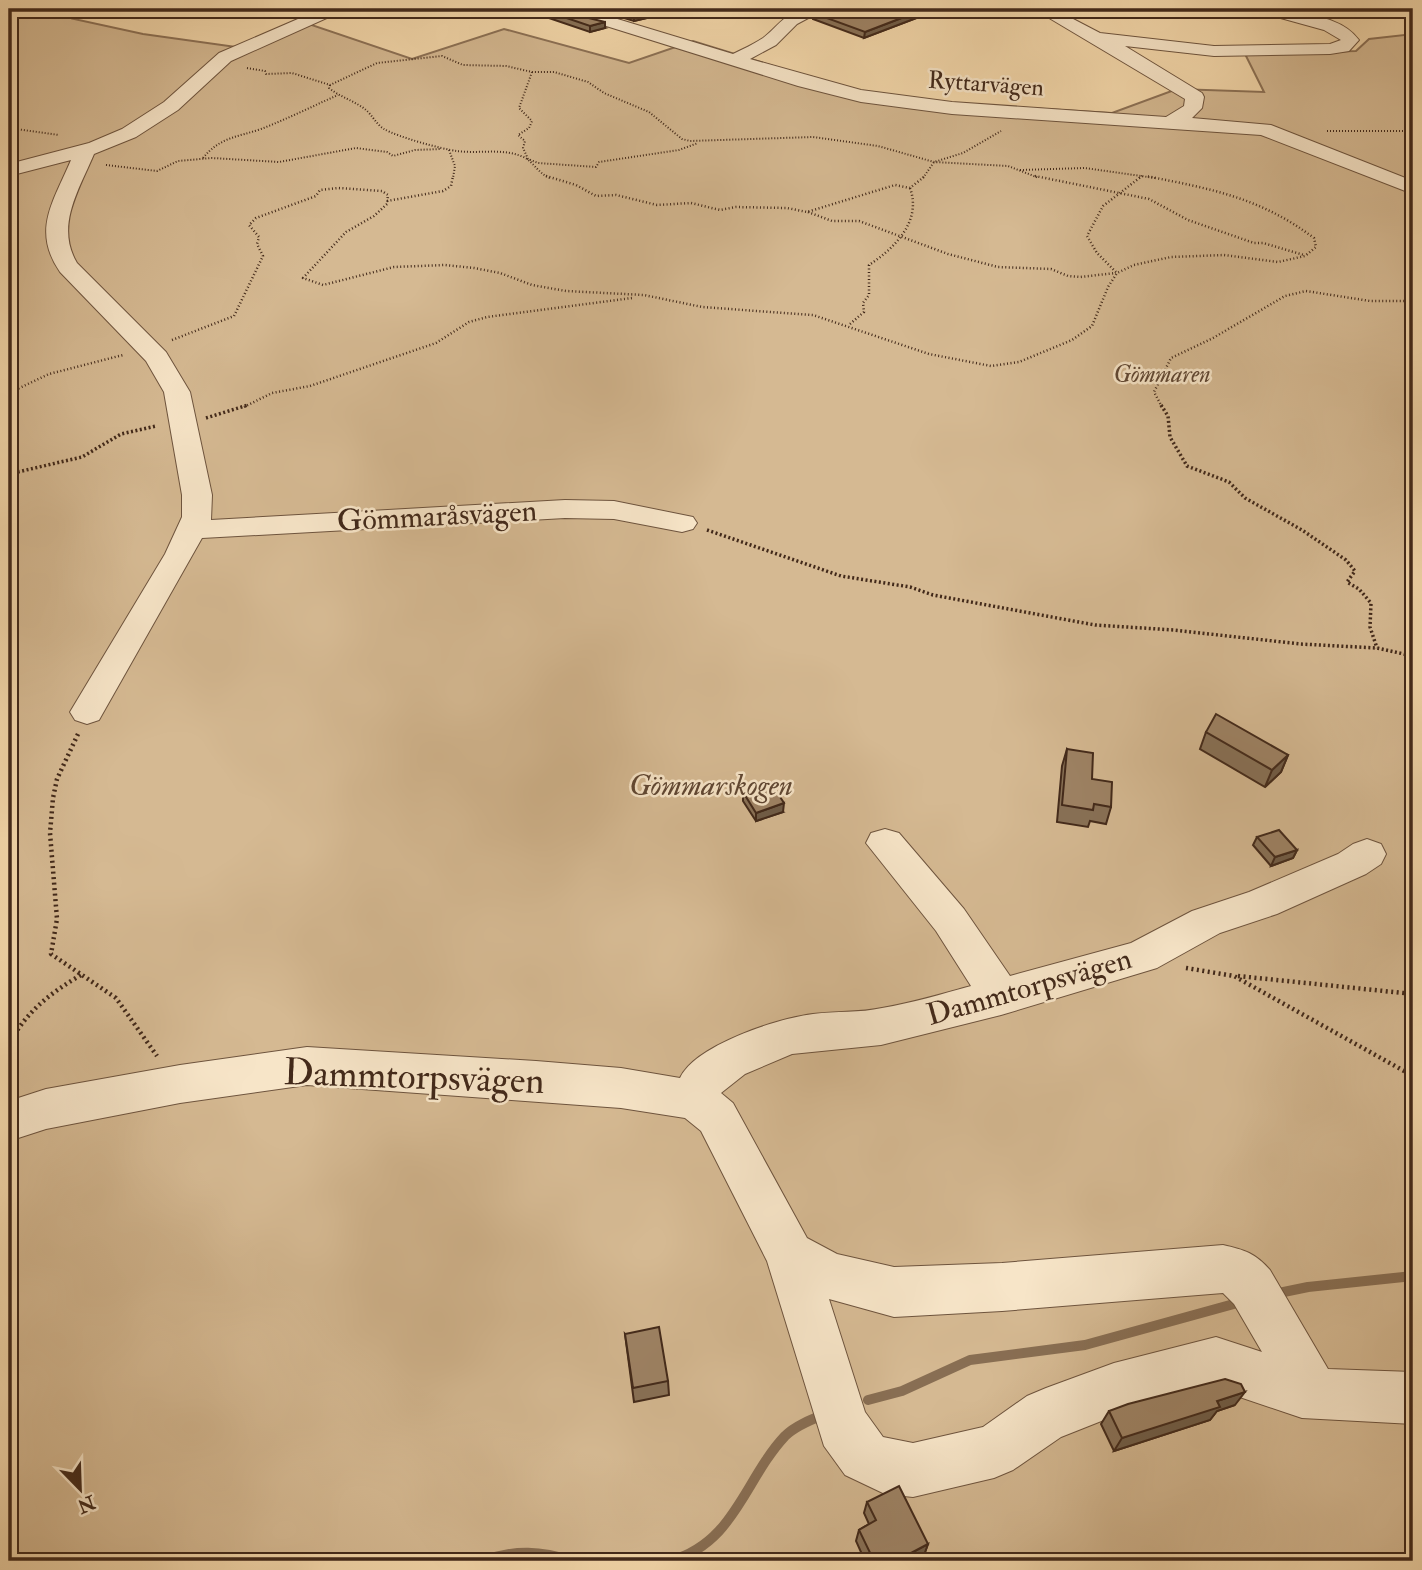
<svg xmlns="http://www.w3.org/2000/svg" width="1422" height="1570" viewBox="0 0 1422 1570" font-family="'IM FELL Double Pica',serif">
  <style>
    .green { fill: #d5b992; stroke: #8c7156; stroke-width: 2 }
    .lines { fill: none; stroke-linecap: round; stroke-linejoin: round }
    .stream { stroke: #886e53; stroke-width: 10 }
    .minor-casing { stroke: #6e543e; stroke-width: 2 }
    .path-far3 { stroke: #42291a; stroke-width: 2; stroke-dasharray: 1 2; stroke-linecap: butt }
    .path-far2 { stroke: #42291a; stroke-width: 2.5; stroke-dasharray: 1 2.5; stroke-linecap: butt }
    .path-far1 { stroke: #42291a; stroke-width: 3.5; stroke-dasharray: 2 2.5; stroke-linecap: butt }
    .path { stroke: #42291a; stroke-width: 4.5; stroke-dasharray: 2 3.5; stroke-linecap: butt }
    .minor { fill: #f7e5c8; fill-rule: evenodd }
    .wall { fill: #887157; stroke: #42291a; stroke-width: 2 }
    .shaded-wall { fill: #6f5c47; stroke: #42291a; stroke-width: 2 }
    .building { fill: #9e8365; stroke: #42291a; stroke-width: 2 }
    .labels { text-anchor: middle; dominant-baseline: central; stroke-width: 5; stroke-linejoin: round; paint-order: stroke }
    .far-street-label { font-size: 24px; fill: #42291a; stroke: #f7e5c8 }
    .far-park-label { font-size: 24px; font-style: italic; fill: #5f4632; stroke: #f7e5c8 }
    .street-label { font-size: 30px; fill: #42291a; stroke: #f7e5c8 }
    .park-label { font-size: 30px; font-style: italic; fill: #5f4632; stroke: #f7e5c8 }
    .near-street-label { font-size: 37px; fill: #42291a; stroke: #f7e5c8 }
  </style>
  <rect width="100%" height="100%" fill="#f3d7aa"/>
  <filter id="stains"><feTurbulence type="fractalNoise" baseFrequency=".00286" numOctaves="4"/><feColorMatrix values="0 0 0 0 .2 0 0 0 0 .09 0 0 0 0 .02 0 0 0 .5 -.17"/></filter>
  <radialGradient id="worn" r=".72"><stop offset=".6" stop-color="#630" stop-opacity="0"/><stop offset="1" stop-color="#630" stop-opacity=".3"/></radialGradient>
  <path class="green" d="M9,9H98L74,19L143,34L243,48L303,22L412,59L504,29L629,63L693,41L857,92L961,104L1112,113L1177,89L1264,92L1245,54L1356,51L1369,39L1413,34V1561H9Z"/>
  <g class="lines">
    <g class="stream">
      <path d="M1274,1294L1308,1287L1413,1276"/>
      <path d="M868,1400L902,1391L970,1360L1085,1345L1241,1302"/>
      <path d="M484,1561C514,1549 542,1551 572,1561"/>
      <path d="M670,1561C735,1543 744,1480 785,1436C795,1426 810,1420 823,1415"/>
    </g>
    <defs>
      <g id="minor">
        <path d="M321,9H342L340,12L231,61L178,110L136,137L94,154C79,190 55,226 77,263L166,352L190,392L212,495L211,520L565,500L614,501L693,517L697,523L693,529L682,532L614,519L565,518L202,538L99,720L87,724L75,720L70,712L165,554L182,517V495L164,392L146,361L60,272C31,230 54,201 71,160L9,176V164L89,143L122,129L164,102L219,53Z"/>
        <path d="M549,9L591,11L733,54C743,49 754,44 763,38C778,27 788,7 810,12L812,16L797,24L776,45L750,59L861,90L952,102L1166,117L1184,106L1185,99L1034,9H1054L1100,33L1214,46L1330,44L1341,40L1324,30L1277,17L1275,14L1283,9C1309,15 1342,17 1359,40L1349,51L1330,54L1214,56L1125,46L1202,93L1204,97L1202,108L1192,118L1271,125L1413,181V194L1261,135L952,114L861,102L798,86L587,20L551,12Z"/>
        <path d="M885,829L899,833L964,909L1010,976L1131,943L1192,911L1249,892L1338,854L1353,844L1367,839L1381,844L1386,854L1381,864L1366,874L1277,914L1220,933L1157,968L1001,1015L881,1045L792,1054L745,1074L721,1093L733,1103L807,1238L837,1254L894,1267L1002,1263L1223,1245C1245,1250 1255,1253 1270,1270L1328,1369L1413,1372V1424L1302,1418L1216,1389L1119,1414L1061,1437L1013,1470L994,1478L913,1497L885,1494L845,1475L824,1446L767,1261L701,1131L685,1118L621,1108L307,1085L180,1103L46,1129L9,1141V1101L46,1089L180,1065L307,1047L536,1061L621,1068L680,1078C695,1045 779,1018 813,1014C836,1011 860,1013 882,1008C912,1003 942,994 971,986L936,931L866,843L871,833ZM1223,1293L1234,1304L1262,1352L1216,1337L1114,1363L1046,1388L1027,1396L983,1427L913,1443L883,1437L865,1412L829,1299L894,1317L1002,1311Z"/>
      </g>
    </defs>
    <use href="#minor" class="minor-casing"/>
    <g class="path-far3">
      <path d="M247,68L265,71L266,74L292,73L330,85L377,63L442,56L463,65L506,66L532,72H554L588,82L604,93L649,112L682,139L690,141L813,137L878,146L934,162L1008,166L1039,178"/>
      <path d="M532,72L519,108L532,121L529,128L518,135L525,141L523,148L528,159L538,163L596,167L599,162L679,150L698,143"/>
      <path d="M330,85L329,88C340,97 355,101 366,110C372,115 377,125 384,129C398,137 441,149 457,151C478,154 500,148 521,156C533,160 537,173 550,178"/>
      <path d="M9,128L59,135"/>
      <path d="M1327,131H1413"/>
      <path d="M449,150L455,166L453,178"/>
      <path d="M203,158C220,137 238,137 261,129C287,119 313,106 338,95"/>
      <path d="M106,165L157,171L178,161L212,158L279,162L356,148L387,152L393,156L415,150L440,149"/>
      <path d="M1020,170L1085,168L1155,178"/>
      <path d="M923,178L934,162L963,153L1001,131"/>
      <path d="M1139,178L1144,175"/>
    </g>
    <g class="path-far2">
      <path d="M546,176L576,185L596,196L616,195L657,205L691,203L720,210L736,207L787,208L807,212L895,185L910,188L925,176"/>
      <path d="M1035,176L1149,199L1188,220L1254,243H1263L1304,255"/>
      <path d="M387,201L443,191L451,186L453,176"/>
      <path d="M808,212L832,221H859L948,254L998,267L1051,269L1068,276L1080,277L1116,273"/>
      <path d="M1116,272L1097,253L1087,236L1103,206L1142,176"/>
      <path d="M850,324L864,312L863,303L869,295V265C895,248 922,221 910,188"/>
      <path d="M172,340L234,316L263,256L257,244L259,237L249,225L256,218L316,196L320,190L338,188L382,191L388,195L387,204L374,216L346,232L303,278L323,285L394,267L445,265L474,268L500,273L532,285L566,291L644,295L702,307L813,315L929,354L991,366L1019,362L1072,340L1092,326L1108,287L1117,273L1134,265L1171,257L1224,255L1278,262L1305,256L1316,247L1314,238C1259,197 1211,189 1146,176"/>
      <path d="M9,393L49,374L123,355"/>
      <path d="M244,407L272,393L310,386L436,343L469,322L487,317L632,298"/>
      <path d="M1162,407L1154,392L1171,358L1213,338L1285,296L1306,291L1370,301H1413"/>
    </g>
    <g class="path-far1">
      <path d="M1161,405L1168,416L1170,437L1187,466L1229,482L1245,498L1302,530L1346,560L1355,571L1347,582L1359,589L1371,603L1370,627L1377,648"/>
      <path d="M206,418L248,405"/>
      <path d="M9,474L82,457L121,434L156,426"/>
      <path d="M707,530L841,576L910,587L933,595L1095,625L1174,630L1300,644L1377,648L1413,656"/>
    </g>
    <g class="path">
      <path d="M78,734L57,779L53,798L50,833L57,919L51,954L116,998L157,1056"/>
      <path d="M1186,968L1234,976L1413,1076"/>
      <path d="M1238,976L1413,994"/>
      <path d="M9,1044C26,1012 50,993 81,975"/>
    </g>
    <use href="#minor" class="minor"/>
  </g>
  <g class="wall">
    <path d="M594,9H673V12L634,21Z"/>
    <path d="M810,9H940L864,38L813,19V13Z"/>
    <path d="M1094,9H1177L1127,17L1119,13L1101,14Z"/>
    <path d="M543,10L605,28L590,32L543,16Z"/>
    <path d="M1206,732L1288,755L1281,772L1265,787L1200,749Z"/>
    <path d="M1067,749L1092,779L1111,807L1106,824L1090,821L1088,827L1057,822L1062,766Z"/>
    <path d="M743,792L783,812L756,821L743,801Z"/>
    <path d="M1257,837L1297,850L1293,858L1271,866L1253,845Z"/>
    <path d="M625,1334L668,1381L669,1395L634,1402Z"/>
    <path d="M1235,1405L1217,1411L1210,1420L1114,1451L1101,1424L1109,1411Z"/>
    <path d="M867,1502L928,1544L924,1555L912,1561H865L856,1541L859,1530L869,1524L864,1513Z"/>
  </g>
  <g class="shaded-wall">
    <path d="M648,9H673V12L634,21V12Z"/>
    <path d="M925,9H940L864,38L865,32Z"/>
    <path d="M1142,9H1177L1127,17L1128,11Z"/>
    <path d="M605,22V28L590,32V26Z"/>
    <path d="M1288,755L1281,772L1265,787L1272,770Z"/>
    <path d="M784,803L783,812L756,821V813Z"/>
    <path d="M1297,850L1293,858L1271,866L1275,857Z"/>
    <path d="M1245,1392L1235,1405L1217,1411L1210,1420L1114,1451L1122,1438L1217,1401Z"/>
    <path d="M928,1544L924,1555L912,1561H896Z"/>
  </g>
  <g class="building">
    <path d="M552,9L605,22L590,26L543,10Z"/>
    <path d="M623,9H648L634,12Z"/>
    <path d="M815,9H925L865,32L813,13Z"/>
    <path d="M1123,9H1142L1128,11Z"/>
    <path d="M1216,714L1288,755L1272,770L1206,732Z"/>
    <path d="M1067,749L1093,753L1092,779L1112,782L1111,807L1094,804L1093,810L1062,805Z"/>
    <path d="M771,783L784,803L756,813L743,792Z"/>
    <path d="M1279,830L1297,850L1275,857L1257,837Z"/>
    <path d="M659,1327L668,1381L633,1388L625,1334Z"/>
    <path d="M1225,1379L1241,1384L1245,1392L1217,1401L1220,1407L1122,1438L1109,1411L1128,1404Z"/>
    <path d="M899,1486L928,1544L896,1561H874L859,1530L876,1520L867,1502Z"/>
  </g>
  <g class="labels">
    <g class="far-street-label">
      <text transform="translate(986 84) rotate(4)">Ryttarvägen</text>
    </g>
    <g class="far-park-label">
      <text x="1162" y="374">Gömmaren</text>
    </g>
    <g class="street-label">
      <text transform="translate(437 516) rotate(-3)">Gömmaråsvägen</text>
      <text transform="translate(1029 987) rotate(-16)">Dammtorpsvägen</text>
    </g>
    <g class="park-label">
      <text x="711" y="785">Gömmarskogen</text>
    </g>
    <g class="near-street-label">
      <text transform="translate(414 1077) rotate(2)">Dammtorpsvägen</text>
    </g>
  </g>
  <rect width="1422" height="1570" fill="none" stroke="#f3d7aa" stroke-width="35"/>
  <rect x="10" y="10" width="1401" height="1549" fill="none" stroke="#42291a" stroke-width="3.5"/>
  <rect x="18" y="18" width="1387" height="1535" fill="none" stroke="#42291a" stroke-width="2"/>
  <g transform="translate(80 1489) rotate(157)" stroke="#f7e5c8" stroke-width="5" paint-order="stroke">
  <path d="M0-5L12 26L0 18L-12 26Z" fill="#42291a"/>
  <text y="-10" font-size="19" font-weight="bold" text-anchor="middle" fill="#42291a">N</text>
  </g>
  <rect width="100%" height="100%" filter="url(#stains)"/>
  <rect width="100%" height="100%" fill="url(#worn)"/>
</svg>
